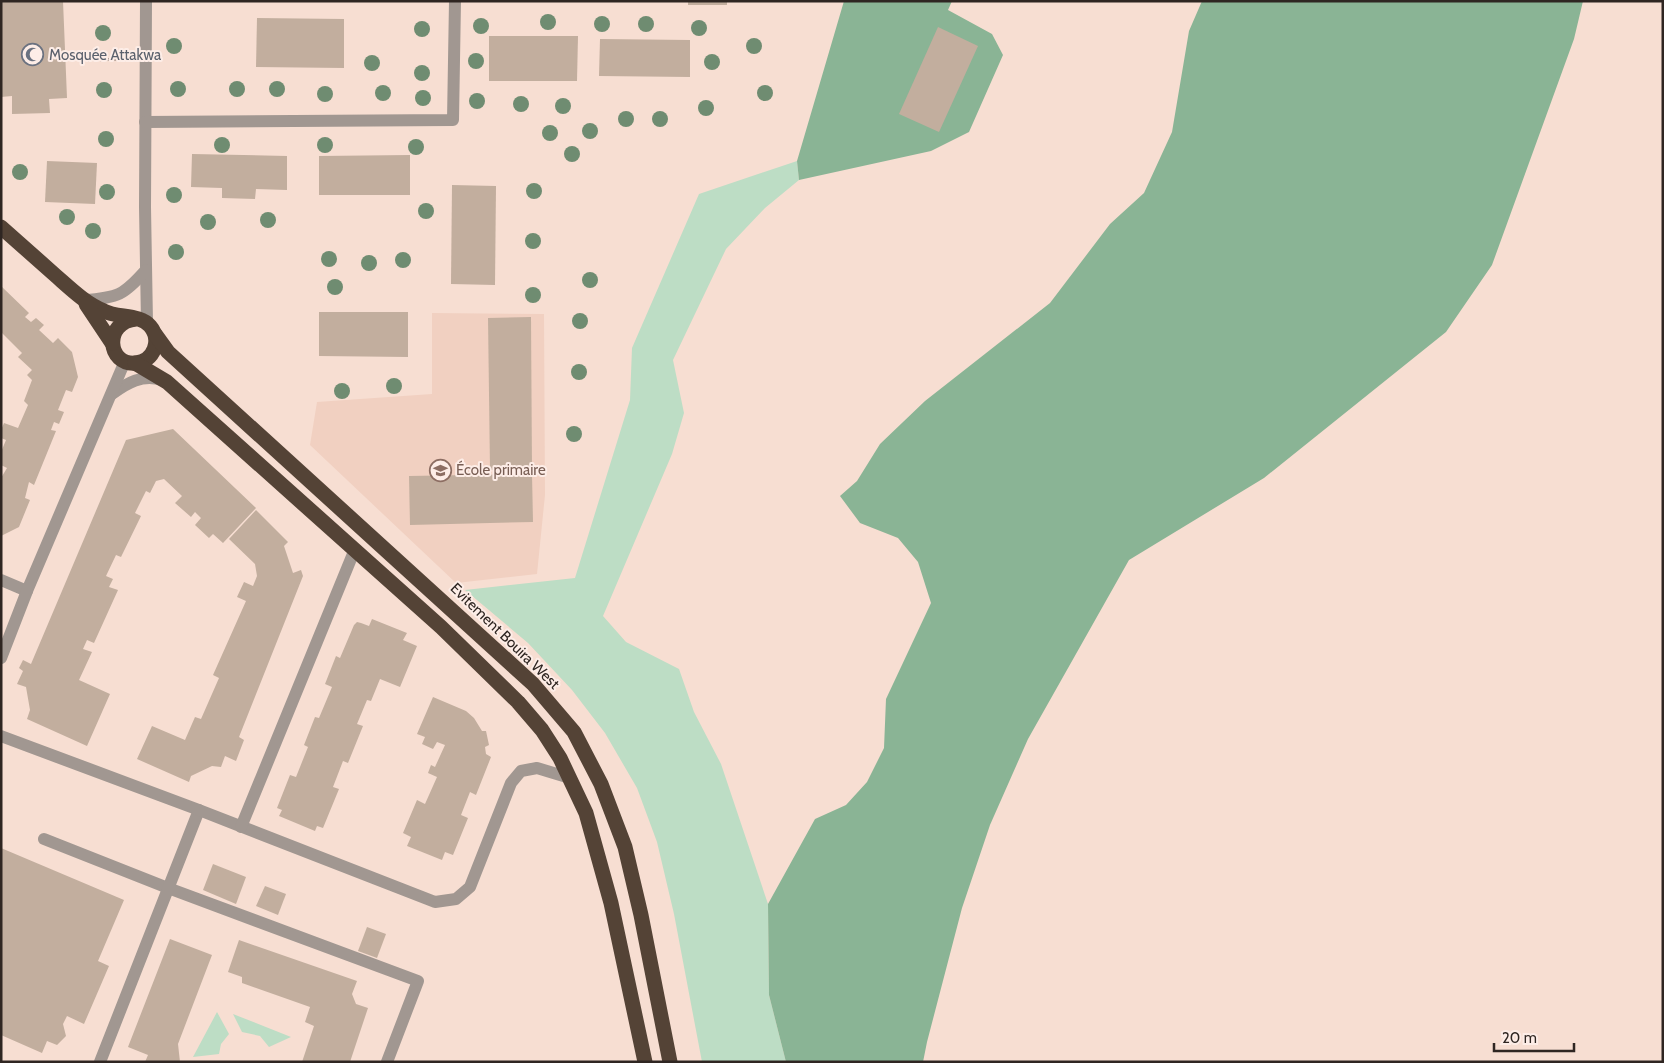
<svg xmlns="http://www.w3.org/2000/svg" width="1664" height="1063" viewBox="0 0 1664 1063" font-family="Cabin,sans-serif">
  <style>
    .built { fill: #f1d0c1 }
    .green { fill: #bdddc5 }
    .forest { fill: #8ab495 }
    .building { fill: #c2ae9e }
    .lines { fill: none; stroke-linecap: round; stroke-linejoin: round }
    .path { stroke: #ab988f; stroke-width: 3; stroke-dasharray: 4 2.5; stroke-linecap: butt }
    .lane { stroke: #a19791; stroke-width: 12 }
    .street { stroke: #a19791; stroke-width: 12 }
    .highway { stroke: #544336; stroke-width: 15 }
    .tree { fill: #6f8c71 }
    .labels { text-anchor: middle; dominant-baseline: central; stroke-width: 4; stroke-linejoin: round; paint-order: stroke }
    .worship-label { font-size: 15px; fill: #5b616d; stroke: #fdede7; text-anchor: start }
    .education-label { font-size: 15px; fill: #785e54; stroke: #fdede7; text-anchor: start }
    .street-label { font-size: 15px; fill: #2f2622; stroke: #fdede7 }
  </style>
  <rect width="100%" height="100%" fill="#f7ded2"/>
  <path class="built" d="M432,313L544,314L545,495L537,574L456,583L310,445L317,402L432,394Z"/>
  <g class="green">
    <path d="M797,161L799,180L765,208L726,249L673,360L684,413L672,454L603,616L626,642L679,669L694,712L721,764L768,904L769,995L786,1062H702L674,914L657,842L637,788L605,733L572,690L528,643L465,590L575,578L630,400L632,348L699,194Z"/>
    <path d="M217,1012L229,1034L221,1044L219,1054L193,1057Z"/>
    <path d="M233,1014L291,1037L269,1047L260,1036L242,1032Z"/>
  </g>
  <g class="forest">
    <path d="M844,1H952L948,10L992,34L1003,55L969,132L931,151L799,180L797,161Z"/>
    <path d="M1202,1H1583L1574,39L1492,265L1446,332L1264,478L1129,560L1028,739L990,825L962,908L927,1042L923,1062H786L769,995L768,904L815,819L846,805L867,782L884,748L886,699L931,603L918,562L898,538L860,523L840,496L857,481L880,444L925,401L1050,303L1110,224L1144,193L1172,132L1189,31Z"/>
  </g>
  <g class="building">
    <path d="M1,1H63L67,98L49,99L50,113L12,114V96L1,97Z"/>
    <rect x="688" y="1" width="39" height="4"/>
    <path d="M257,18L344,19V68L256,67Z"/>
    <path d="M938,27L978,46L939,132L899,114Z"/>
    <path d="M489,36H578L577,81H489Z"/>
    <path d="M600,39L690,40V77L599,76Z"/>
    <path d="M192,154L287,156V190L256,189L255,199L222,198V188L191,187Z"/>
    <path d="M410,155V195H319V156Z"/>
    <path d="M47,161L97,163L95,204L45,202Z"/>
    <path d="M452,185L496,186L495,285L451,284Z"/>
    <path d="M1,286L29,313L25,317L31,322L36,318L44,325L39,330L53,343L58,338L72,352L78,377L72,392L66,390L58,410L64,412L59,424L54,422L51,430L56,431L34,485L29,482L25,498L30,500L19,527L1,536V478L7,468L1,465V452L6,440L1,438V430L4,423L18,428L28,405L24,401L32,380L27,375L32,370L18,357L22,353L1,332Z"/>
    <path d="M319,312H408V357L319,356Z"/>
    <path d="M531,317L532,470H490L488,318Z"/>
    <path d="M173,429L256,508L223,543L213,534L209,538L195,525L201,518L195,512L191,517L175,503L182,496L164,479L156,481L150,493L146,491L135,513L141,516L121,557L116,555L106,576L113,579L109,587L118,590L94,643L87,640L83,649L92,652L79,680L110,694L87,746L27,719L30,710L26,687L17,684L23,671L19,668L23,660L31,664L126,440Z"/>
    <path d="M532,474L533,522L410,525L409,476Z"/>
    <path d="M256,510L288,542L284,546L293,573L301,570L303,576L239,737L244,740L236,761L225,756L221,767L212,766L191,776L189,782L137,759L152,726L185,740L195,717L201,719L219,678L213,675L246,601L237,597L244,582L253,586L257,576L255,564L229,539Z"/>
    <path d="M372,619L407,633L403,640L417,646L400,687L380,679L371,701L367,700L357,724L363,726L348,763L343,761L333,787L339,789L323,828L317,826L315,831L279,816L282,810L277,808L290,775L296,777L308,747L304,745L315,717L319,718L332,687L325,684L336,656L340,658L354,625L357,622L361,623L369,626Z"/>
    <path d="M433,697L466,711L474,718L482,731H486L489,745L485,747L486,754L491,757L476,795L470,792L461,815L468,818L453,855L445,852L442,860L407,846L411,837L403,833L417,800L425,804L437,777L428,773L431,765L435,767L445,745L437,742L433,749L422,744L425,737L417,734Z"/>
    <path d="M1,848L124,900L98,961L109,966L84,1024L67,1016L63,1024L66,1036L57,1045L47,1041L42,1053L1,1035Z"/>
    <path d="M213,864L246,877L236,904L203,890Z"/>
    <path d="M265,886L286,894L278,915L256,906Z"/>
    <path d="M367,927L386,934L377,958L358,951Z"/>
    <path d="M170,939L212,955L178,1044L180,1062H145L148,1055L128,1047Z"/>
    <path d="M239,940L357,981L352,994L356,1004L368,1008L350,1062H302L314,1026L305,1022L310,1007L242,983V977L228,972Z"/>
  </g>
  <g class="lines">
    <path class="path" d="M87,60L127,59"/>
    <g class="lane">
      <path d="M44,839L168,888L418,981L387,1062"/>
      <path d="M100,1062L199,810"/>
    </g>
    <g class="street">
      <path d="M146,1L145,207L147,323"/>
      <path d="M145,122L453,120L455,1"/>
      <path d="M84,300C118,298 124,295 146,270"/>
      <path d="M112,394C127,383 142,374 162,380"/>
      <path d="M1,580L27,591"/>
      <path d="M1,658L27,591L125,361"/>
      <path d="M1,736L199,810L435,902L456,899L470,887L511,783L521,771L537,768L570,778"/>
      <path d="M241,827L355,549"/>
    </g>
    <g class="highway">
      <path d="M1,227C19,243 37,259 55,275C71,289 85,303 104,311C117,318 140,314 150,326C162,340 154,361 136,363C107,366 103,322 136,319"/>
      <path d="M86,304L112,343"/>
      <path d="M155,334L168,352L533,684L574,732L601,784L625,847L641,915L670,1062"/>
      <path d="M135,363L167,382L441,627L518,702L542,730L560,758L586,813L611,903L645,1062"/>
    </g>
  </g>
  <g class="tree">
    <circle cx="548" cy="22" r="8"/>
    <circle cx="602" cy="24" r="8"/>
    <circle cx="646" cy="24" r="8"/>
    <circle cx="481" cy="26" r="8"/>
    <circle cx="699" cy="28" r="8"/>
    <circle cx="422" cy="29" r="8"/>
    <circle cx="103" cy="33" r="8"/>
    <circle cx="174" cy="46" r="8"/>
    <circle cx="754" cy="46" r="8"/>
    <circle cx="476" cy="61" r="8"/>
    <circle cx="712" cy="62" r="8"/>
    <circle cx="372" cy="63" r="8"/>
    <circle cx="422" cy="73" r="8"/>
    <circle cx="178" cy="89" r="8"/>
    <circle cx="237" cy="89" r="8"/>
    <circle cx="277" cy="89" r="8"/>
    <circle cx="104" cy="90" r="8"/>
    <circle cx="383" cy="93" r="8"/>
    <circle cx="765" cy="93" r="8"/>
    <circle cx="325" cy="94" r="8"/>
    <circle cx="423" cy="98" r="8"/>
    <circle cx="477" cy="101" r="8"/>
    <circle cx="521" cy="104" r="8"/>
    <circle cx="563" cy="106" r="8"/>
    <circle cx="706" cy="108" r="8"/>
    <circle cx="626" cy="119" r="8"/>
    <circle cx="660" cy="119" r="8"/>
    <circle cx="590" cy="131" r="8"/>
    <circle cx="550" cy="133" r="8"/>
    <circle cx="106" cy="139" r="8"/>
    <circle cx="222" cy="145" r="8"/>
    <circle cx="325" cy="145" r="8"/>
    <circle cx="416" cy="147" r="8"/>
    <circle cx="572" cy="154" r="8"/>
    <circle cx="20" cy="172" r="8"/>
    <circle cx="534" cy="191" r="8"/>
    <circle cx="107" cy="192" r="8"/>
    <circle cx="174" cy="195" r="8"/>
    <circle cx="426" cy="211" r="8"/>
    <circle cx="67" cy="217" r="8"/>
    <circle cx="268" cy="220" r="8"/>
    <circle cx="208" cy="222" r="8"/>
    <circle cx="93" cy="231" r="8"/>
    <circle cx="533" cy="241" r="8"/>
    <circle cx="176" cy="252" r="8"/>
    <circle cx="329" cy="259" r="8"/>
    <circle cx="403" cy="260" r="8"/>
    <circle cx="369" cy="263" r="8"/>
    <circle cx="590" cy="280" r="8"/>
    <circle cx="335" cy="287" r="8"/>
    <circle cx="533" cy="295" r="8"/>
    <circle cx="580" cy="321" r="8"/>
    <circle cx="579" cy="372" r="8"/>
    <circle cx="394" cy="386" r="8"/>
    <circle cx="342" cy="391" r="8"/>
    <circle cx="574" cy="434" r="8"/>
  </g>
  <defs>
    <symbol id="mosque-ring" viewBox="-11 -11 22 22"><circle r="9.5" fill="#fdede7" stroke="#6b7280" stroke-width="1.5"/><path d="M3.5-4.9A6 6 0 1 0 3.5 4.9A5 5 0 1 1 3.5-4.9Z" fill="#6b7280"/></symbol>
    <symbol id="school-ring" viewBox="-11 -11 22 22"><circle r="9.5" fill="#fdede7" stroke="#8d6e63" stroke-width="1.5"/><path d="M0-5L7-2L0 1L-7-2ZM-4 1L0 2.5L4 1V4Q0 6-4 4Z" fill="#8d6e63"/></symbol>
  </defs>
  <g fill-rule="evenodd">
    <use href="#mosque-ring" x="20" y="42" width="25" height="25"/>
    <use href="#school-ring" x="428" y="458" width="25" height="25"/>
  </g>
  <g class="labels">
    <g class="worship-label">
      <text x="49" y="55">Mosquée Attakwa</text>
    </g>
    <g class="education-label">
      <text x="456" y="470">École primaire</text>
    </g>
    <g class="street-label">
      <text transform="translate(505 636) rotate(44)">Evitement Bouira West</text>
    </g>
  </g>
  <rect width="1664" height="1063" fill="none" stroke="#2f2622" stroke-width="5"/>
  <path d="M1494 1043v8h80v-8" fill="none" stroke="#2f2622" stroke-width="2.5"/>
  <text x="1502" y="1043" font-size="15" fill="#2f2622" stroke="#fdede7" stroke-width="4" paint-order="stroke">20 m</text>
</svg>
